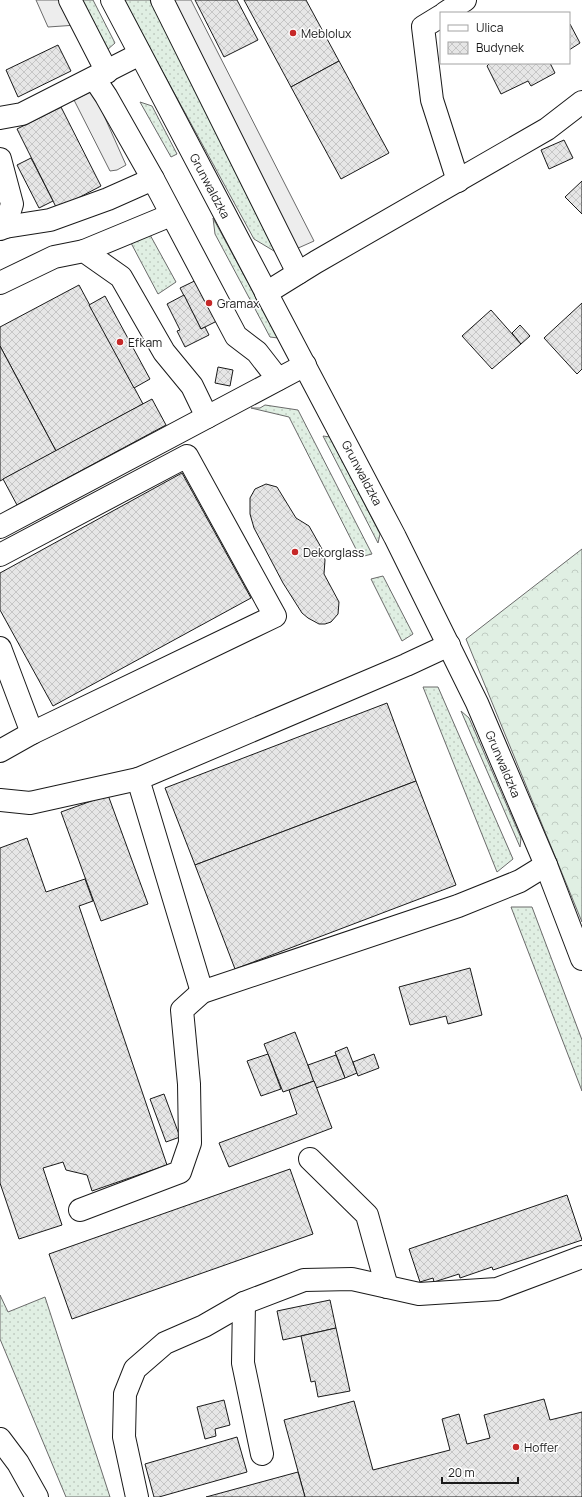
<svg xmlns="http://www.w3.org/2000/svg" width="582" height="1497" viewBox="0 0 582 1497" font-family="Manrope,sans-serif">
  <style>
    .grass { fill: url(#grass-dots); stroke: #6a6a6a }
    .forest { fill: url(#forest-crowns); stroke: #6a6a6a }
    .parking { fill: #ededed; stroke: #6a6a6a }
    .building { fill: url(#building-cross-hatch); stroke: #1a1a1a }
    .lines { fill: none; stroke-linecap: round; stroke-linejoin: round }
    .minor-casing { stroke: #1a1a1a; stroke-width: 24 }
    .major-casing { stroke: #1a1a1a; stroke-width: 24 }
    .minor { stroke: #fff; stroke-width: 22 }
    .major { stroke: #fff; stroke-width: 22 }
    .poi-dot { fill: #c62828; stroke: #fff; stroke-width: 1.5 }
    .labels { text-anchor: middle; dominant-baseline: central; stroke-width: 3; stroke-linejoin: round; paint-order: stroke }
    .poi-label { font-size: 12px; fill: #1a1a1a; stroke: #fff; text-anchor: start }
    .street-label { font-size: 12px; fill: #1a1a1a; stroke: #fff }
  </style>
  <defs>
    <pattern id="grass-dots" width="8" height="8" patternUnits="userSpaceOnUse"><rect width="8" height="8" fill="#e0efe3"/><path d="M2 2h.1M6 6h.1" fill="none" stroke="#c0ccc2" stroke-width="1.8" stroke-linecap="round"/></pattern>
    <pattern id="forest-crowns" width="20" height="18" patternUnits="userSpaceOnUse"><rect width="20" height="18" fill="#e0efe3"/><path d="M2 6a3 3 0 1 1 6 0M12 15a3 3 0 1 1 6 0" fill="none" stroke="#c0ccc2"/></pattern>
    <pattern id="building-cross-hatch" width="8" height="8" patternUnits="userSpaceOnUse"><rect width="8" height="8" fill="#e6e6e6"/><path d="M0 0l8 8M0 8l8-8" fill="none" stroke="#c5c5c5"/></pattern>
  </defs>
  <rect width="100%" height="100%" fill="#fff"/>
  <g class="grass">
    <path d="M80,0H93L115,43L107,50Z"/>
    <path d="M126,0H150L279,254L254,239L124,1Z"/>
    <path d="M140,102L152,106L177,154L171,157Z"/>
    <path d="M213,218L278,338L270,337L215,234Z"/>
    <path d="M149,233L176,282L158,294L131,243Z"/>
    <path d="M265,405L298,410L372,554L360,557L289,417L251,408H260Z"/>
    <path d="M323,436L330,437L380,534L378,543Z"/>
    <path d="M383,576L413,634L402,641L371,579Z"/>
    <path d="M423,687H438L513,859L497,872Z"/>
    <path d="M461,711L469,718L521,838L520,847Z"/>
    <path d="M511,907H532L582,1040V1091Z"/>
    <path d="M0,1295L8,1312L45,1297L110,1497H66L0,1339Z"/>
  </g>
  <path class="forest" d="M582,549V922L466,639Z"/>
  <g class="parking">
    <path d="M36,0H65L77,25L48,27Z"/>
    <path d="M169,0H191L314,241L296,249Z"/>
    <path d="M93,91L126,165L117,170L110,171L74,100Z"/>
  </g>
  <g class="building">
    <path d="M195,0H237L258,40L224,57Z"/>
    <path d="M244,0H306L339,61L291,87Z"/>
    <path d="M569,24H570L580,43L569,50Z"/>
    <path d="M58,45L71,71L18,97L6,70Z"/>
    <path d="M339,61L389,153L341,179L291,87Z"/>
    <path d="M488,63H550L555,73L531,86L528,81L501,94L487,66L489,64Z"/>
    <path d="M61,107L101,186L57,209L17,129Z"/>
    <path d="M564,140L573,158L549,169L541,150Z"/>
    <path d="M31,158L53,201L39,208L17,165Z"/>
    <path d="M582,181V214L565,197Z"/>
    <path d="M211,273L231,314L201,329L180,288Z"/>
    <path d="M79,285L143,404L56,451L0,346V327Z"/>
    <path d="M184,295L201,329L205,327L209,335L185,347L177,331L180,330L167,304Z"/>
    <path d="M105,296L150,379L134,388L89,305Z"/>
    <path d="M582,303V369L577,374L544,338Z"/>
    <path d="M491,310L521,344L492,369L462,336Z"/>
    <path d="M520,325L530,336L521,344L512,333Z"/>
    <path d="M0,346L56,451L0,481Z"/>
    <path d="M218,367L233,370L230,386L215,383Z"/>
    <path d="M152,399L166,425L17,505L3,479Z"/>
    <path d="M182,473L251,598L53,706L0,610V573Z"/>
    <path d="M266,484L277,487L296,518L309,526L322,549L325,560L324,574L339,602L338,614L331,622L325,624H319L308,618L302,613L283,583L254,528L250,514V498L255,489Z"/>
    <path d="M387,703L416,781L195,865L165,788Z"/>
    <path d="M416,781L456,885L235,969L195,865Z"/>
    <path d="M108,795L148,904L101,921L61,812Z"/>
    <path d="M27,838L46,892L85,879L93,901L79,906L167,1165L92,1191L87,1175L66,1170L63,1162L43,1168L62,1225L19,1239L0,1183V848Z"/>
    <path d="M470,968L482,1015L448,1024L446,1016L410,1025L399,987Z"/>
    <path d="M295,1032L314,1081L283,1092L264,1044Z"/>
    <path d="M347,1047L357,1073L345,1078L335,1052Z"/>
    <path d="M268,1054L281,1089L261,1096L247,1061Z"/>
    <path d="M374,1054L379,1068L358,1076L353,1062Z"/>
    <path d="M336,1055L345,1078L316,1088L308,1065Z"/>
    <path d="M314,1081L332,1128L229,1167L219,1143L297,1114L289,1090Z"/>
    <path d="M164,1094L180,1137L166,1142L150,1099Z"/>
    <path d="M290,1169L313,1234L72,1319L49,1254Z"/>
    <path d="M567,1195L582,1240L493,1270L492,1267L460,1278L459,1274L434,1282L433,1278L420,1282L409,1249Z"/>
    <path d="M330,1300L336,1328L283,1340L277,1311Z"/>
    <path d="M336,1328L350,1391L318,1397L315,1381L311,1382L301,1336Z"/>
    <path d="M544,1399L550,1420L582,1412V1497H305L284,1420L354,1401L373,1470L450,1450L442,1419L459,1414L467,1444L490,1438L484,1415Z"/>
    <path d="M224,1400L230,1425L215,1429L216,1436L205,1439L197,1407Z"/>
    <path d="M237,1437L247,1472L159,1497H154L145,1464Z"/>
    <path d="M298,1472L305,1497H206Z"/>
  </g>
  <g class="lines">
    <defs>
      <g id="minor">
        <path d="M70,0L107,72"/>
        <path d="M162,0L298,273"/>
        <path d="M445,13L465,0"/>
        <path d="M441,16L423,27L432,100L458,181"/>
        <path d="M94,78L106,96L153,179L236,336L257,352L278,379"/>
        <path d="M0,118L22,114L140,54"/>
        <path d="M0,159L12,204L5,227L0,229"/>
        <path d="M5,227L50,220L108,199L153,179"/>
        <path d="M84,251L171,215"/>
        <path d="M0,283L54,257L84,251L121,277L164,352L192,386L207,417"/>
        <path d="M266,293L316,262L547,129L582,102"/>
        <path d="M0,527L305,365"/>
        <path d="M0,555L187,456L275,616L32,733L0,751"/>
        <path d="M0,648L32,733"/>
        <path d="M0,800L30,803L138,779"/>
        <path d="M202,992L138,779L406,665L449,645"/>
        <path d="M310,1159L367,1215L387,1287"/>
        <path d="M80,1210L180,1172L190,1143L189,1084L182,1010L202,992L458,906L520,881L546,865"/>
        <path d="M244,1303L243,1363L262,1454"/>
        <path d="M0,1439L18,1463L37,1497"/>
        <path d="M137,1497L124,1437L125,1394L135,1369L165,1343L204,1326L244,1303L304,1280L352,1279L419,1294L497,1289L582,1257"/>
      </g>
      <path id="major" d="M112,0L395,537L477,703L546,865L582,959"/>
    </defs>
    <use href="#minor" class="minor-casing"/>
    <use href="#major" class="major-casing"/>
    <use href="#minor" class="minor"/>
    <use href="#major" class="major"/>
  </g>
  <g class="poi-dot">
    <circle cx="293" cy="33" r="4"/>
    <circle cx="209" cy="303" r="4"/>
    <circle cx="120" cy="342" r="4"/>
    <circle cx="295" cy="552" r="4"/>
    <circle cx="516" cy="1447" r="4"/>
  </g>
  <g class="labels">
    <g class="poi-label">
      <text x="301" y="33">Meblolux</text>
      <text x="217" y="303">Gramax</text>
      <text x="128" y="342">Efkam</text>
      <text x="303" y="552">Dekorglass</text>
      <text x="524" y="1447">Hoffer</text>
    </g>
    <g class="street-label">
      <text transform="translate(210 186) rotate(62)">Grunwaldzka</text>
      <text transform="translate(362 473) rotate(62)">Grunwaldzka</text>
      <text transform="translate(503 764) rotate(67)">Grunwaldzka</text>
    </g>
  </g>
  <rect x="440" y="12" width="130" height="52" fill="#ffffff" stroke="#a3a3a3"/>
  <rect x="448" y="25" width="20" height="6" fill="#ffffff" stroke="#a3a3a3"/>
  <text x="476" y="32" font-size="12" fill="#1a1a1a">Ulica</text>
  <rect x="448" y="42" width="20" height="12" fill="url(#building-cross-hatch)" stroke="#a3a3a3"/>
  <text x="476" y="52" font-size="12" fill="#1a1a1a">Budynek</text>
  <path d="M442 1477v6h76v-6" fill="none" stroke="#1a1a1a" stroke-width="2"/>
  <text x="448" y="1477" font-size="12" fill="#1a1a1a" stroke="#ffffff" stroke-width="3" paint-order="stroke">20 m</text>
</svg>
